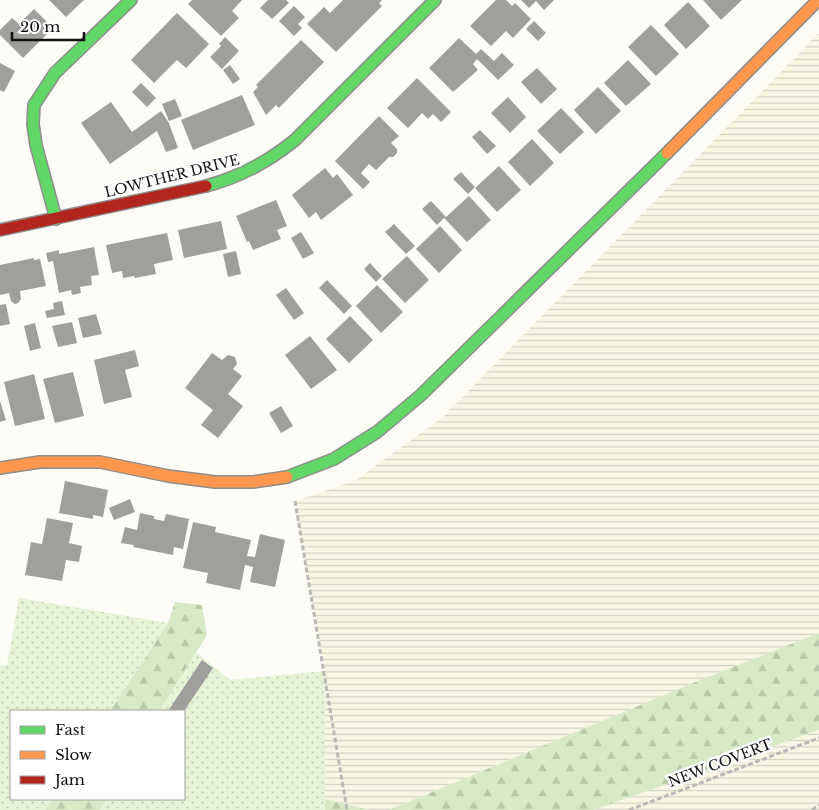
<svg xmlns="http://www.w3.org/2000/svg" width="819" height="810" viewBox="0 0 819 810" font-family="'Libre Baskerville',serif">
  <style>
    .farmland { fill: url(#farmland-rules) }
    .forest { fill: url(#forest-firs) }
    .garden { fill: url(#garden-dots) }
    .building { fill: #a19f9c }
    .lines { fill: none; stroke-linecap: round; stroke-linejoin: round }
    .fast-casing { stroke: #8e8d8b; stroke-width: 14 }
    .slow-casing { stroke: #8e8d8b; stroke-width: 14 }
    .jam-casing { stroke: #8e8d8b; stroke-width: 14 }
    .path { stroke: #b9b9b8; stroke-width: 3; stroke-dasharray: 5 2.5; stroke-linecap: butt }
    .fast { stroke: #63d668; stroke-width: 11 }
    .slow { stroke: #ff974d; stroke-width: 11 }
    .jam { stroke: #b3261e; stroke-width: 11 }
    .labels { text-anchor: middle; dominant-baseline: central; stroke-width: 5; stroke-linejoin: round; paint-order: stroke }
    .street-label { font-size: 14px; fill: #111; stroke: #fff }
  </style>
  <defs>
    <pattern id="farmland-rules" width="6" height="5" patternUnits="userSpaceOnUse" patternTransform="scale(1.25)"><rect width="6" height="5" fill="#f9f7e4"/><path d="M0 2.5h6" fill="none" stroke="#d4d3c3"/></pattern>
    <pattern id="forest-firs" width="22" height="20" patternUnits="userSpaceOnUse" patternTransform="scale(1.25)"><rect width="22" height="20" fill="#d8eac5"/><path d="M5 1l3.5 6h-7zM16 11l3.5 6h-7z" fill="#b8c8a8"/></pattern>
    <pattern id="garden-dots" width="8" height="8" patternUnits="userSpaceOnUse" patternTransform="scale(1.25)"><rect width="8" height="8" fill="#e7f3d7"/><path d="M2 2h.1M6 6h.1" fill="none" stroke="#c5cfb8" stroke-width="1.8" stroke-linecap="round"/></pattern>
  </defs>
  <rect width="100%" height="100%" fill="#fdfcf7"/>
  <g class="farmland">
    <path d="M819,33V633L698,681L389,810H369L325,799V671L294,502L356,480L443,417Z"/>
    <path d="M819,730V810H594Z"/>
  </g>
  <g class="forest">
    <path d="M175,602L202,605L207,635L160,711H110L168,623Z"/>
    <path d="M819,633V730L594,810H389L698,681Z"/>
    <path d="M52,799H107L100,810H45Z"/>
    <path d="M325,799L369,810H325Z"/>
  </g>
  <g class="garden">
    <path d="M19,598L168,623L110,711H11V799H52L45,810H0V665H7Z"/>
    <path d="M196,652L230,680L325,671V810H100L107,799H184V711H160Z"/>
  </g>
  <g class="building">
    <path d="M49,0H84L66,17Z"/>
    <path d="M192,0H242L232,11L239,18L221,36L188,4Z"/>
    <path d="M268,0H286L289,3L272,19L260,8Z"/>
    <path d="M343,0H382L379,3L382,6L336,52L307,24L324,7L330,13Z"/>
    <path d="M496,0H506L512,6L515,3L531,19L513,38L506,31L491,46L470,26Z"/>
    <path d="M521,0H554L544,10L536,1L529,8Z"/>
    <path d="M703,0H742L721,20Z"/>
    <path d="M688,2L710,26L686,49L664,25Z"/>
    <path d="M294,6L305,17L298,24L302,28L294,36L279,21Z"/>
    <path d="M34,9L53,28L23,58L0,35V30L12,18L19,24Z"/>
    <path d="M177,13L209,44L186,68L177,60L154,83L131,60Z"/>
    <path d="M534,21L546,33L538,41L526,29Z"/>
    <path d="M651,25L679,54L656,76L628,47Z"/>
    <path d="M225,37L239,51L222,69L210,57L221,46L219,44Z"/>
    <path d="M459,38L476,54L481,49L494,61L502,53L514,65L498,80L477,59L473,64L478,70L453,92L429,68Z"/>
    <path d="M301,40L324,62L279,108L276,105L266,115L253,92L258,87L256,85Z"/>
    <path d="M628,60L651,84L626,106L604,83Z"/>
    <path d="M0,63L15,71L4,92L0,90Z"/>
    <path d="M230,65L240,79L233,84L223,70Z"/>
    <path d="M537,68L557,89L541,104L521,82Z"/>
    <path d="M417,78L451,112L441,122L433,114L428,119L422,113L408,128L387,108Z"/>
    <path d="M141,83L156,98L147,107L132,92Z"/>
    <path d="M598,87L621,111L596,134L574,110Z"/>
    <path d="M242,95L255,125L193,150L181,120Z"/>
    <path d="M508,97L526,117L510,133L491,113Z"/>
    <path d="M175,99L182,116L169,121L162,104Z"/>
    <path d="M111,102L132,132L161,111L169,123L178,148L166,152L157,131L110,164L81,123Z"/>
    <path d="M561,108L584,132L560,154L537,131Z"/>
    <path d="M379,116L399,136L391,143L397,149V153L393,157H389L376,170L369,164L361,173L370,182L363,189L335,161Z"/>
    <path d="M480,130L496,146L487,154L472,137Z"/>
    <path d="M532,139L554,163L530,186L508,162Z"/>
    <path d="M499,166L521,190L497,212L475,188Z"/>
    <path d="M325,168L333,178L337,174L353,195L321,220L316,212L309,218L292,195Z"/>
    <path d="M461,172L475,187L468,194L453,179Z"/>
    <path d="M469,196L491,220L467,242L444,218L437,225L422,209L431,201L446,217Z"/>
    <path d="M276,200L287,226L277,230L281,239L253,250L249,241L247,242L236,216Z"/>
    <path d="M221,221L227,249L184,258L178,230Z"/>
    <path d="M394,224L415,246L406,254L385,232Z"/>
    <path d="M440,226L462,250L439,273L416,249Z"/>
    <path d="M301,232L314,253L303,259L291,238Z"/>
    <path d="M167,233L173,260L154,264L156,274L135,278L134,276L123,278L122,271L112,273L106,245Z"/>
    <path d="M94,247L99,275L91,276L92,285L80,287L81,293L72,295L71,290L59,293L53,261L48,262L46,253L59,250V254Z"/>
    <path d="M236,251L241,274L228,277L223,254Z"/>
    <path d="M407,256L429,280L405,303L382,279Z"/>
    <path d="M34,258V260L40,259L46,286L20,291L21,299L18,303L15,304L11,301L9,293L0,295V265Z"/>
    <path d="M370,263L382,276L376,282L364,269Z"/>
    <path d="M327,280L352,306L344,314L319,288Z"/>
    <path d="M377,285L403,312L381,333L356,306Z"/>
    <path d="M286,288L304,313L294,320L276,295Z"/>
    <path d="M62,301L65,315L47,318L45,311L54,309L53,303Z"/>
    <path d="M6,304L10,324L0,326V305Z"/>
    <path d="M96,314L102,334L83,338L78,318Z"/>
    <path d="M350,316L373,340L349,363L326,339Z"/>
    <path d="M72,322L77,343L58,347L52,326Z"/>
    <path d="M35,323L41,348L30,351L24,326Z"/>
    <path d="M310,336L337,370L311,389L285,355Z"/>
    <path d="M135,350L139,366L125,370L132,397L104,404L94,360Z"/>
    <path d="M212,353L222,360L228,355L235,357L237,364L233,369L242,376L228,394L243,406L218,438L201,425L213,410L185,388Z"/>
    <path d="M73,372L84,416L55,423L43,379Z"/>
    <path d="M34,374L45,419L15,426L4,382Z"/>
    <path d="M0,401L6,420L0,422Z"/>
    <path d="M281,406L293,426L281,433L269,413Z"/>
    <path d="M65,481L108,490L103,517L93,515V519L59,513Z"/>
    <path d="M130,499L135,512L114,520L109,508Z"/>
    <path d="M140,513L154,516V519L164,521L166,514L189,519L183,549L174,547L173,555L133,547L134,545L121,543L125,527L137,530Z"/>
    <path d="M47,518L73,523L69,543L82,546L79,562L66,560L62,581L25,575L31,542L42,544Z"/>
    <path d="M193,522L216,527L215,532L251,540L247,556L255,557L260,534L285,540L275,587L250,582L253,567L245,565L240,590L206,583L208,573L183,568Z"/>
    <path d="M202,660L213,668L184,711H168Z"/>
  </g>
  <g class="lines">
    <defs>
      <g id="fast">
        <path d="M206,186C240,177 268,162 295,140L435,0"/>
        <path d="M56,219L36,145L33,124L34,105L55,73L131,0"/>
        <path d="M287,477L334,459L377,432L421,395L667,153"/>
      </g>
      <g id="slow">
        <path d="M667,153L818,0"/>
        <path d="M0,468L40,462H100L168,476L215,482H253L287,477"/>
      </g>
      <path id="jam" d="M0,230L206,186"/>
    </defs>
    <use href="#fast" class="fast-casing"/>
    <use href="#slow" class="slow-casing"/>
    <use href="#jam" class="jam-casing"/>
    <g class="path">
      <path d="M295,501L347,810"/>
      <path d="M629,810L819,738"/>
      <path d="M812,810L819,805"/>
    </g>
    <use href="#fast" class="fast"/>
    <use href="#slow" class="slow"/>
    <use href="#jam" class="jam"/>
  </g>
  <g class="labels">
    <g class="street-label">
      <text transform="translate(172 176) rotate(-14)">LOWTHER DRIVE</text>
      <text transform="translate(720 763) rotate(-21)">NEW COVERT</text>
    </g>
  </g>
  <rect x="10" y="710" width="175" height="90" fill="#ffffff" stroke="#a0a0a0"/>
  <rect x="20" y="726" width="25" height="8" fill="#63d668" stroke="#a0a0a0"/>
  <text x="55" y="735" font-size="15" fill="#111111">Fast</text>
  <rect x="20" y="751" width="25" height="8" fill="#ff974d" stroke="#a0a0a0"/>
  <text x="55" y="760" font-size="15" fill="#111111">Slow</text>
  <rect x="20" y="776" width="25" height="8" fill="#b3261e" stroke="#a0a0a0"/>
  <text x="55" y="785" font-size="15" fill="#111111">Jam</text>
  <path d="M12 32v8h72v-8" fill="none" stroke="#111111" stroke-width="2.5"/>
  <text x="20" y="32" font-size="15" fill="#111111" stroke="#ffffff" stroke-width="4" paint-order="stroke">20 m</text>
</svg>
